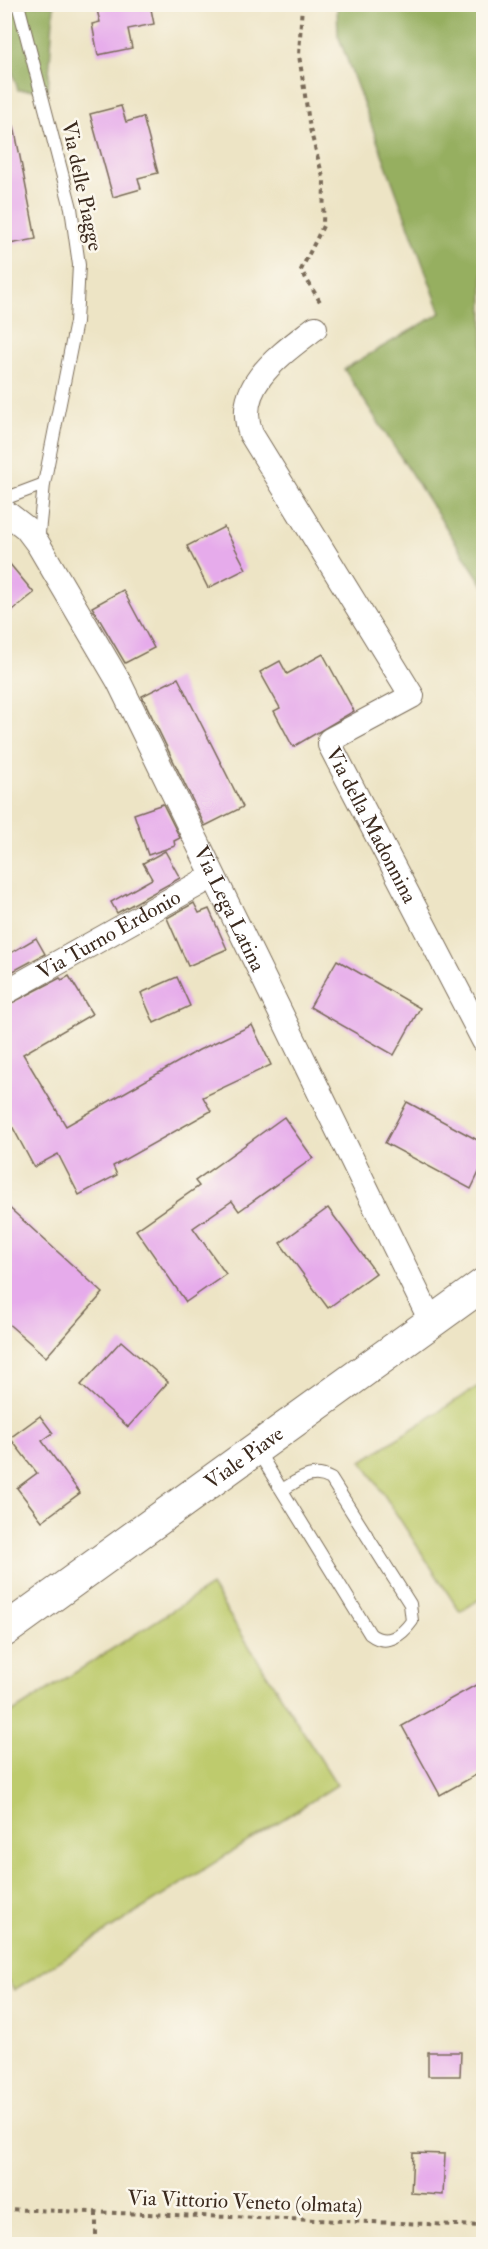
<svg xmlns="http://www.w3.org/2000/svg" width="488" height="2249" viewBox="0 0 488 2249" font-family="'IM FELL Double Pica',serif">
  <style>
    .green { fill: #becb6d; stroke: #7c7a46; stroke-width: 1.5 }
    .forest { fill: #96af60; stroke: #686c3f; stroke-width: 1.5 }
    .building { fill: #e6abeb }
    .lines { fill: none; stroke-linecap: round; stroke-linejoin: round }
    .service-casing { stroke: #796b58; stroke-width: 14 }
    .minor-casing { stroke: #796b58; stroke-width: 26 }
    .tertiary-casing { stroke: #796b58; stroke-width: 34 }
    .path { stroke: #796b58; stroke-width: 4; stroke-dasharray: 4.5 4.5; stroke-linecap: butt }
    .service { stroke: #fff; stroke-width: 12 }
    .minor { stroke: #fff; stroke-width: 24 }
    .tertiary { stroke: #fff; stroke-width: 32 }
    .labels { text-anchor: middle; dominant-baseline: central; stroke-width: 5; stroke-linejoin: round; paint-order: stroke }
    .street-label { font-size: 21px; fill: #3b2a1e; stroke: #fbf7ec }
  </style>
  <rect width="100%" height="100%" fill="#fbf7ec"/>
  <filter id="ink" filterUnits="userSpaceOnUse"><feTurbulence type="fractalNoise" baseFrequency=".0167" numOctaves="2"/><feDisplacementMap in="SourceGraphic" scale="12" xChannelSelector="R" yChannelSelector="G"/><feConvolveMatrix kernelMatrix="1 2 1 2 8 2 1 2 1" color-interpolation-filters="sRGB"/></filter>
  <filter id="wash" filterUnits="userSpaceOnUse"><feTurbulence type="fractalNoise" baseFrequency=".008" numOctaves="4" result="noise"/><feDisplacementMap in="SourceGraphic" scale="24" xChannelSelector="R" yChannelSelector="G"/><feGaussianBlur stdDeviation="1.35" result="paint"/><feColorMatrix in="noise" values="0 0 0 0 0 0 0 0 0 0 0 0 0 0 0 0 0 1.4 0 .05"/><feComposite in="paint" operator="in"/></filter>
  <g filter="url(#wash)">
    <rect width="100%" height="100%" fill="#ede4c5"/>
    <g class="green">
      <path d="M477,1387L484,1397L483,1597L460,1612L362,1461Z"/>
      <path d="M211,1586L337,1785L14,1990L4,1975L5,1717Z"/>
    </g>
    <g class="forest">
      <path d="M4,5H54L48,90H18L5,48Z"/>
      <path d="M337,5H469L483,14V585L344,369L441,313L338,35Z"/>
    </g>
    <g id="blocks">
      <g class="building">
        <path d="M123,4H150L154,24L128,29L132,48L98,55L92,24L100,22L97,10Z"/>
        <path d="M121,106L126,122L143,117L158,173L138,178L141,189L113,197L90,114Z"/>
        <path d="M14,126L36,239L4,245V127Z"/>
        <path d="M224,527L246,569L208,588L187,546Z"/>
        <path d="M4,557L34,593L4,617Z"/>
        <path d="M123,590L154,648L125,663L92,607Z"/>
        <path d="M323,654L354,711L293,747L274,711L280,708L260,672L280,661L287,674Z"/>
        <path d="M178,678L243,807L205,826L142,696Z"/>
        <path d="M163,804L180,838L174,841L175,846L148,855L134,814Z"/>
        <path d="M165,851L180,878L117,913L111,902L152,879L143,863Z"/>
        <path d="M194,903L199,913L209,909L227,949L188,966L167,918Z"/>
        <path d="M36,938L45,954L4,976V957Z"/>
        <path d="M337,960L420,1008L394,1055L310,1007Z"/>
        <path d="M69,976L92,1014L23,1054L66,1126L199,1050L252,1025L271,1065L203,1097L211,1111L113,1166L117,1175L79,1195L58,1154L34,1167L4,1111V1007L60,978L62,980Z"/>
        <path d="M177,977L190,1006L154,1023L141,993Z"/>
        <path d="M407,1102L483,1143V1164L471,1189L385,1143Z"/>
        <path d="M284,1117L313,1158L239,1211L232,1201L193,1228L226,1274L186,1302L136,1230L199,1186L195,1181Z"/>
        <path d="M4,1203L103,1293L46,1357L4,1320Z"/>
        <path d="M328,1208L376,1273L328,1308L280,1243Z"/>
        <path d="M121,1341L168,1382L128,1427L81,1385Z"/>
        <path d="M40,1416L53,1433L42,1441L80,1493L42,1521L17,1488L37,1473L10,1438Z"/>
        <path d="M483,1681V1771L440,1795L402,1726Z"/>
        <path d="M428,2052H461L460,2076H428Z"/>
        <path d="M413,2153L445,2154L443,2195L411,2193Z"/>
      </g>
    </g>
  </g>
  <g filter="url(#ink)">
    <use href="#blocks" fill-opacity="0" stroke="#796b58" stroke-width="1.5"/>
    <g class="lines">
      <defs>
        <g id="service">
          <path d="M18,4L71,208L79,265L76,322L44,484"/>
          <path d="M4,499L44,484L38,543"/>
          <path d="M257,1450L370,1634C387,1647 402,1635 412,1621L410,1604L331,1479C312,1468 299,1480 282,1490"/>
        </g>
        <g id="minor">
          <path id="s1" d="M315,328C283,353 232,386 251,434L412,696L330,740V745L484,1041"/>
          <path id="s2" d="M4,511L26,528L38,544L119,682L431,1321"/>
          <path id="s3" d="M4,993L213,876"/>
        </g>
        <g id="tertiary">
          <path id="s4" d="M4,1631L484,1284"/>
        </g>
      </defs>
      <use href="#service" class="service-casing"/>
      <use href="#minor" class="minor-casing"/>
      <use href="#tertiary" class="tertiary-casing"/>
      <g class="path">
        <path d="M302,4L299,55L310,129L324,181L323,226L301,270L322,305"/>
        <path d="M4,2209L484,2226"/>
        <path d="M96,2244V2212"/>
      </g>
      <use href="#service" class="service"/>
      <use href="#minor" class="minor"/>
      <use href="#tertiary" class="tertiary"/>
    </g>
  </g>
  <g class="labels">
    <g class="street-label">
      <text transform="translate(82 186) rotate(78)">Via delle Piagge</text>
      <text stroke="none"><textPath href="#s1" startOffset="630">Via della Madonnina</textPath></text>
      <text stroke="none"><textPath href="#s2" startOffset="460">Via Lega Latina</textPath></text>
      <text stroke="none"><textPath href="#s3" startOffset="120">Via Turno Erdonio</textPath></text>
      <text stroke="none"><textPath href="#s4" startOffset="296">Viale Piave</textPath></text>
      <text transform="translate(245 2202) rotate(2)">Via Vittorio Veneto (olmata)</text>
    </g>
  </g>
  <rect width="488" height="2249" fill="none" stroke="#fbf7ec" stroke-width="24"/>
</svg>
